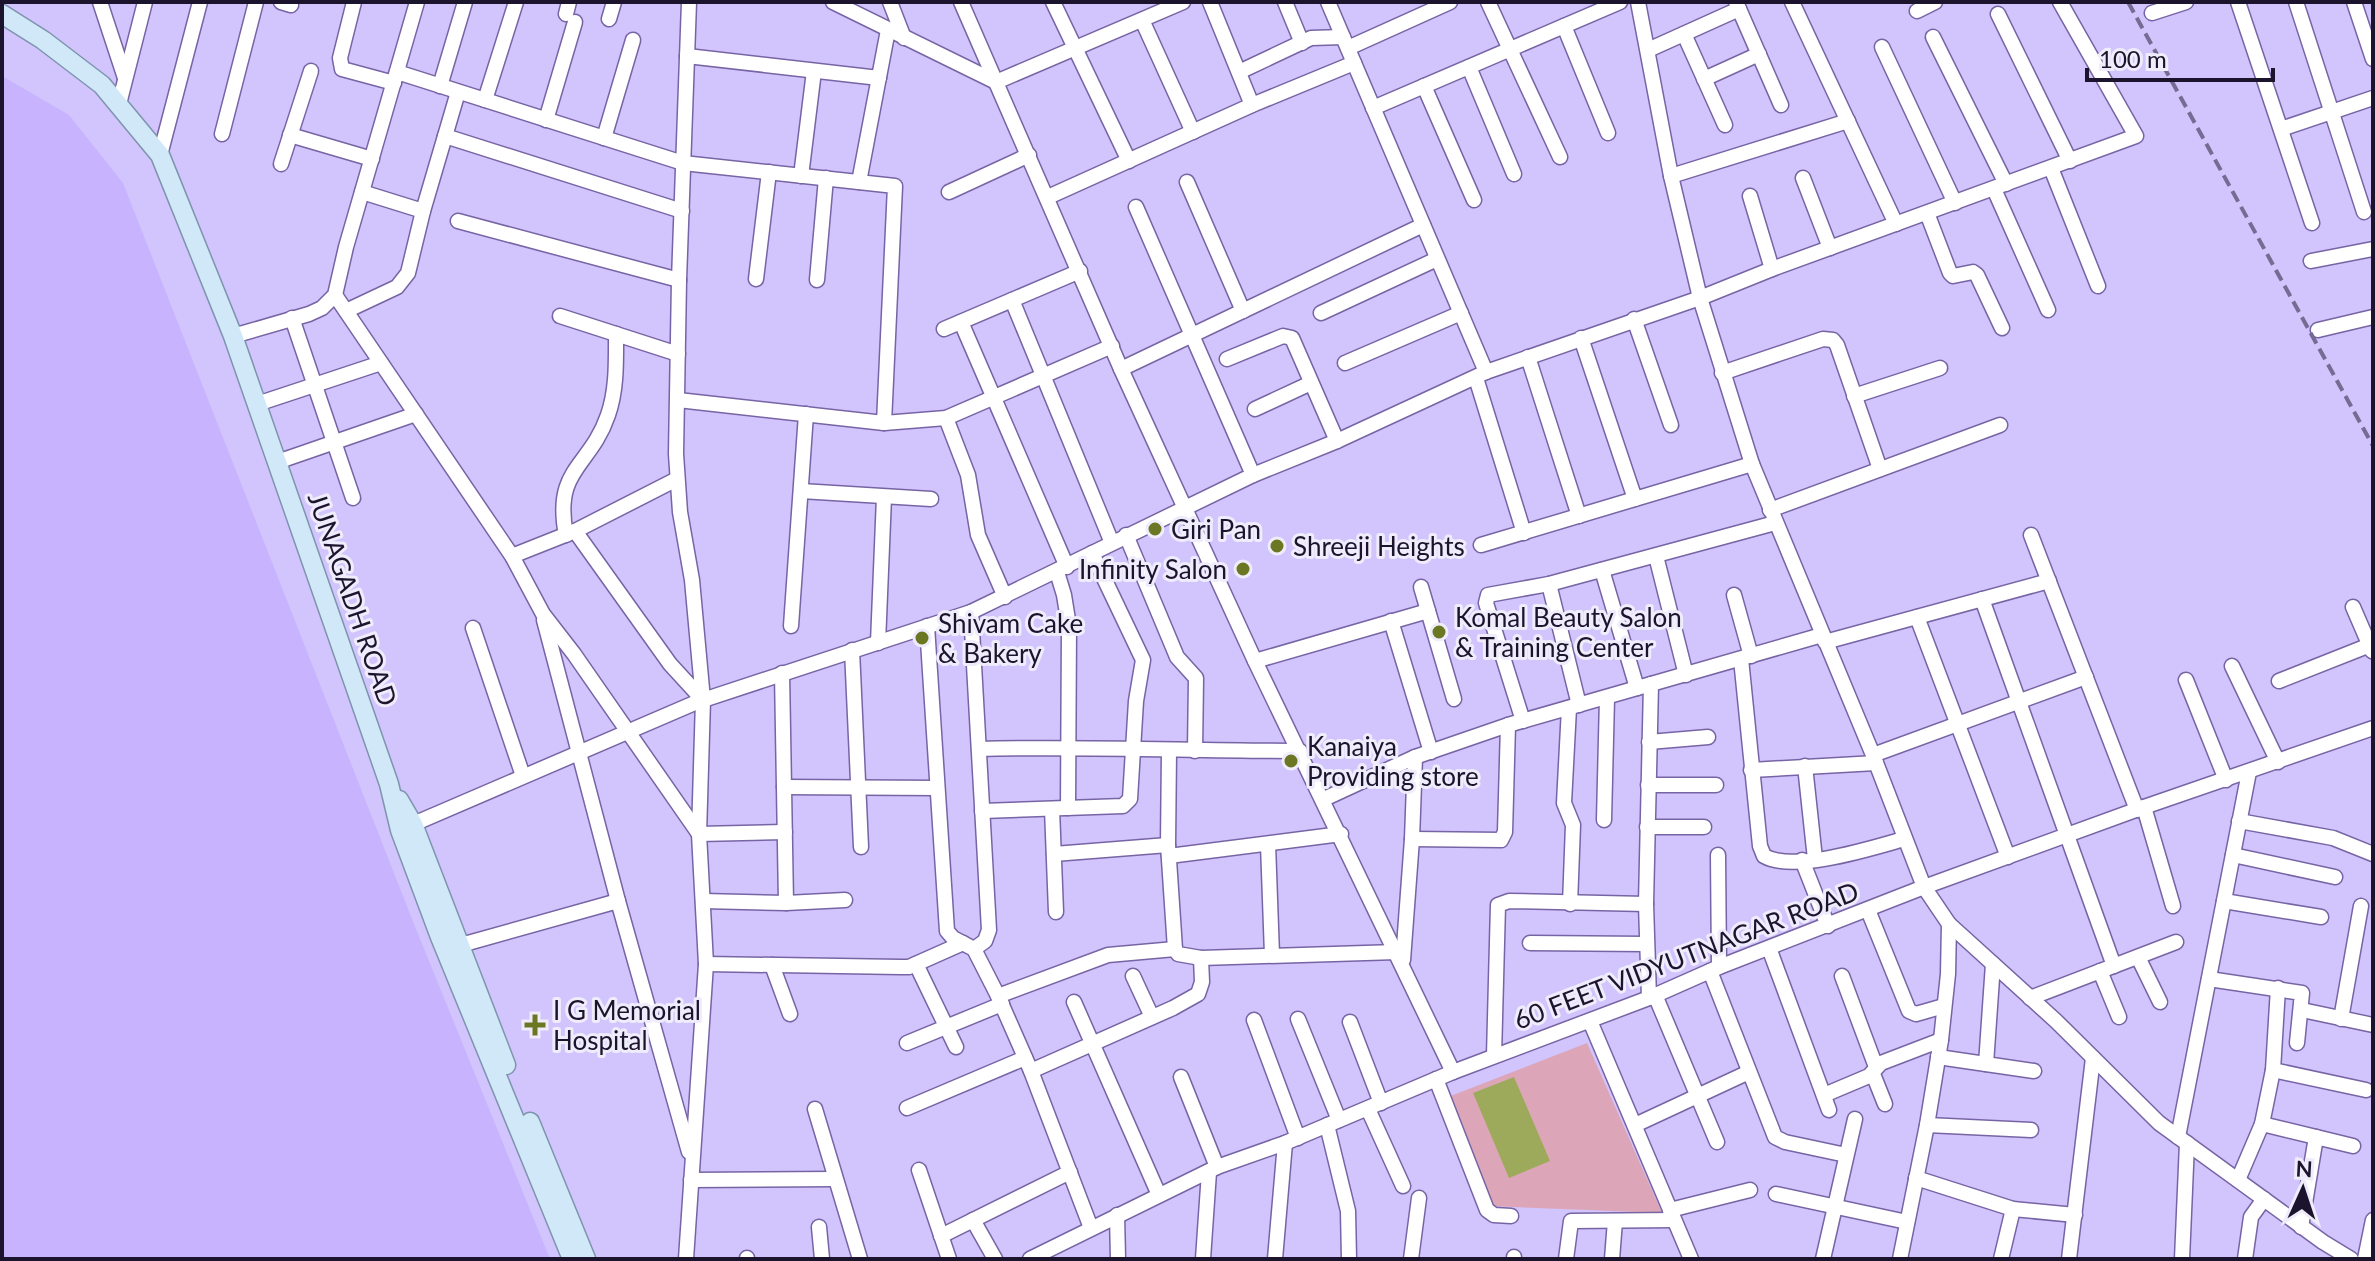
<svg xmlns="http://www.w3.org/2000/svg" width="2375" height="1261" viewBox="0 0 2375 1261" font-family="Lato,sans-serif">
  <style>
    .built { fill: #c8b3ff }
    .green { fill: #dda6b8 }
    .water { fill: #9daa5c }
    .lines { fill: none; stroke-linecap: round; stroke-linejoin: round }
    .minor-casing { stroke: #7764a4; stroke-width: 17 }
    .major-casing { stroke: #7e94ae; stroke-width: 21 }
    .minor { stroke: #fff; stroke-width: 14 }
    .major { stroke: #d1e8f8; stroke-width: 18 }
    .rail { stroke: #766b93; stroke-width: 4; stroke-dasharray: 12 6; stroke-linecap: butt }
    .poi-dot { fill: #6c7723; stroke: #efecfb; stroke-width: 3 }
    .labels { text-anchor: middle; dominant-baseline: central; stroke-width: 6; stroke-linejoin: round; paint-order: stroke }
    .poi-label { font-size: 26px; fill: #1c142d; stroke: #efecfb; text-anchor: start }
    .street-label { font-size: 26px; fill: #1c142d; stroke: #efecfb }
  </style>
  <rect width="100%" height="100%" fill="#d2c4fc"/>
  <path class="built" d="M2,76L69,115L123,183L414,924L550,1259H2Z"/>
  <path class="green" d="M1587,1043L1662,1213L1488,1206L1443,1099Z"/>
  <path class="water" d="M1514,1077L1550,1161L1509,1178L1473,1093Z"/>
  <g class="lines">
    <defs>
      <g id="minor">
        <path d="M100,2L125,78"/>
        <path d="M281,2L291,5"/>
        <path d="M354,2L340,58L342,69L394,83"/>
        <path d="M833,2L996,82L1183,2"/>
        <path d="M890,2L904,38"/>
        <path d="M961,2L1121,369L1255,661L1453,1072"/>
        <path d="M1053,2L1129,161"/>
        <path d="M1210,2L1252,105"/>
        <path d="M1285,2L1302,43"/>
        <path d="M1328,2L1486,372"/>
        <path d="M1488,2L1560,157"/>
        <path d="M1638,2L1671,176L1700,298L1752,464L1873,755L1924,887L1949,924L1948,974L1941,1040L1927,1125L1900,1259"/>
        <path d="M1736,2L1781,105"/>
        <path d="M1792,2L1896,224"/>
        <path d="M2238,2L2312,223"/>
        <path d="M2296,2L2364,212"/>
        <path d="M2354,2L2373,59"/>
        <path d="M1917,11L1935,2"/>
        <path d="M2152,13L2186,2"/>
        <path d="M566,14L569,2"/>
        <path d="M1998,14L2070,161"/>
        <path d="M609,19L614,2"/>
        <path d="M1142,20L1193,132"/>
        <path d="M1564,26L1608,133"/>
        <path d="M1684,34L1725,125"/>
        <path d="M1933,37L2006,184"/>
        <path d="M1882,47L1955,203"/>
        <path d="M1348,48L1450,2"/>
        <path d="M1648,50L1739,9"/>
        <path d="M687,56L879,78"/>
        <path d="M1469,67L1514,174"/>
        <path d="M397,72L683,163L895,186L884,423"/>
        <path d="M1239,72L1311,38L1343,37"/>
        <path d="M1704,79L1759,54"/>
        <path d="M440,86L465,2"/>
        <path d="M1424,86L1474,200"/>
        <path d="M485,100L516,2"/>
        <path d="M119,104L145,2"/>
        <path d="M1373,108L1620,2"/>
        <path d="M546,120L575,22"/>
        <path d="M2281,129L2373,98"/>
        <path d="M222,134L256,2"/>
        <path d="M290,135L372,159"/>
        <path d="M445,136L682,211"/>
        <path d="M604,138L633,40"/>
        <path d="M160,155L200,2"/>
        <path d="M281,164L311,71"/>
        <path d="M2051,168L2098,286"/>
        <path d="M801,176L814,71"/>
        <path d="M1671,176L1848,121"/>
        <path d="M1803,178L1830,248"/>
        <path d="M859,182L888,30"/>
        <path d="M1187,182L1243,311"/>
        <path d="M1994,189L2048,310"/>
        <path d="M362,192L423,211"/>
        <path d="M949,192L1029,155"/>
        <path d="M1750,196L1772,269"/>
        <path d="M1048,197L1252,105L1354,63"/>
        <path d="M1136,207L1253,475"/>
        <path d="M1927,213L1950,273L1953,276L1973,272L1977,275L2002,328"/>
        <path d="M458,221L679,280"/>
        <path d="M2311,261L2373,249"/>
        <path d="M756,279L769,172"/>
        <path d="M817,280L826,178"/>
        <path d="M335,295L512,556L543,614L574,654L699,834L785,832"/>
        <path d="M1012,300L1112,543"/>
        <path d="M346,311L397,287L408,273L423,211L458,92"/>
        <path d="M1321,313L1437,259"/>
        <path d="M560,316L678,354"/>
        <path d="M292,318L353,498"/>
        <path d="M1634,319L1671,425"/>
        <path d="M961,322L1067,567"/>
        <path d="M944,329L1080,271"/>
        <path d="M2318,330L2373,317"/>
        <path d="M233,336L309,314L322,308L335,295L346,247L417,2"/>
        <path d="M1581,338L1635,499"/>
        <path d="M1528,357L1579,516"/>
        <path d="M1227,359L1283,336L1292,338L1337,441"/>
        <path d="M1345,363L1461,313"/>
        <path d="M1121,369L1423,225"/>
        <path d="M1722,373L1823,339L1833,340L1837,345L1880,469"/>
        <path d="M1476,378L1524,533"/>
        <path d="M1854,396L1940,368"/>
        <path d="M678,400L884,423L946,418L1112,346"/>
        <path d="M257,404L381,363"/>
        <path d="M1255,409L1311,383"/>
        <path d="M946,418L968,475L978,535L1005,597"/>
        <path d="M277,462L416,414"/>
        <path d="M801,491L931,499"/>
        <path d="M1770,510L2000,425"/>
        <path d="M575,531L670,664L703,700"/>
        <path d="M566,535C553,468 590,468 608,415C617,389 616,361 616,334"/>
        <path d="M1126,535L1177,657L1196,678L1195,751"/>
        <path d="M2031,535L2137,810"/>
        <path d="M1481,545L1752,464"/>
        <path d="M512,556L575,531L677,479"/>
        <path d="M1656,556L1686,675"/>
        <path d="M1602,570L1637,688"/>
        <path d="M1057,572L1064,595L1069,626L1068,808"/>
        <path d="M1549,584L1579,705"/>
        <path d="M1421,587L1454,699"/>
        <path d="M1734,595L1751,656"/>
        <path d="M1982,599L2114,966"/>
        <path d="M2353,607L2372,651"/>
        <path d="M971,612L989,930L985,941L974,949"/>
        <path d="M1917,617L2008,857"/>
        <path d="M544,620L618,901L689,1152"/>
        <path d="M1391,621L1431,752"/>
        <path d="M791,626L806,414"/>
        <path d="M927,626L947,931L953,938L974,949L998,996L1031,1071L1091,1228"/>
        <path d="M473,628L523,776"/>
        <path d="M1825,642L2049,581"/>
        <path d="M878,643L884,497"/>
        <path d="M852,650L861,847"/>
        <path d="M1741,659L1760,846L1764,856C1794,873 1872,848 1904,839"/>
        <path d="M1255,661L1428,611"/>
        <path d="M2232,666L2278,762"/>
        <path d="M782,673L786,903"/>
        <path d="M2186,680L2226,780"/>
        <path d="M2279,681L2370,645"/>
        <path d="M1569,708L1564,803L1573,825L1570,904"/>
        <path d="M1523,721L1486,603L1488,595L1549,584L1775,523"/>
        <path d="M1649,742L1708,737"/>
        <path d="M979,749C1086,746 1193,751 1300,751"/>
        <path d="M1169,751L1168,845L1175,949L1178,954L1201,958L1397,952"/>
        <path d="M1873,755L2086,677"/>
        <path d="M1805,766L1815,859"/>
        <path d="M1751,770L1876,763"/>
        <path d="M1648,785H1716"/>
        <path d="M784,787L937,788"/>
        <path d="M1324,799L1415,757L1508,725L1822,635"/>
        <path d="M2144,807L2173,906"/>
        <path d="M1052,809L1056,912"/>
        <path d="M982,811L1123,806L1130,799L1136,701L1143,660L1092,553"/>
        <path d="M1604,820L1607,698"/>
        <path d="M2239,821L2333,838L2373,854"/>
        <path d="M1647,827H1704"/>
        <path d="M404,828L697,702L971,612L1253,475L1337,441L1486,372L1700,298L1772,269L2136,136L2060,2"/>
        <path d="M1412,839L1501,840L1505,832L1508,725"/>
        <path d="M1268,844L1272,955"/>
        <path d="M1054,854L1168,845"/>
        <path d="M1718,855L1719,967"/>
        <path d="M2233,855L2335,877"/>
        <path d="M1169,856L1341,834"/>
        <path d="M1802,860L1828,926"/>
        <path d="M703,901L786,903L845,900"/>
        <path d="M2224,901L2321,917"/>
        <path d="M1868,910L1909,1011L1916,1014L1944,1006"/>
        <path d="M1949,924L2056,1021L2159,1123L2323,1242L2351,1259"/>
        <path d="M1530,943L1646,944"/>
        <path d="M450,948L618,901"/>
        <path d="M1769,948L1829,1110"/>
        <path d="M2138,957L2160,1002"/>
        <path d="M1403,960L1412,839L1415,757"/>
        <path d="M706,964L901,967H909L963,943"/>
        <path d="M916,964L956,1047"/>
        <path d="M772,965L790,1014"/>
        <path d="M1710,971L1775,1137L1785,1142L1846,1155"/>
        <path d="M2100,971L2119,1017"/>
        <path d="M1133,976L1152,1017"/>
        <path d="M1842,976L1876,1067"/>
        <path d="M2209,979L2302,993L2297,1043"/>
        <path d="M1655,995L1717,1142"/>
        <path d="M998,996L1108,955L1175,949"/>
        <path d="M1649,998L1646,904L1651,684"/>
        <path d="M2030,998L2176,942"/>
        <path d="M1074,1002L1159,1195"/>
        <path d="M2302,1010L2373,1025"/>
        <path d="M1298,1019L1339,1120"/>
        <path d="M2341,1019L2361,906"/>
        <path d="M1254,1020L1298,1138"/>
        <path d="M1590,1021L1691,1259"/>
        <path d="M1350,1022L1381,1103"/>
        <path d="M907,1043L1002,1004"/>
        <path d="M1494,1056L1498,905L1509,901L1646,904"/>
        <path d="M1938,1057L2034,1071"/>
        <path d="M1986,1064L1993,964"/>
        <path d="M2273,1070L2366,1090"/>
        <path d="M1031,1071L1173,1008L1198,994L1202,982L1201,958"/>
        <path d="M1873,1074L1885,1104"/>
        <path d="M1181,1077L1217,1167"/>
        <path d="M1436,1079L1487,1210L1494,1215L1511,1216"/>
        <path d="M1824,1095L1869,1076L1881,1063L1941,1040"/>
        <path d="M907,1108L1025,1058"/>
        <path d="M815,1109L860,1259"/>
        <path d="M1368,1109L1403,1186"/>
        <path d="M2262,1124L2353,1146"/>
        <path d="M1327,1125L1348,1211L1349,1259"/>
        <path d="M1635,1125L1749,1072"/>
        <path d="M1927,1125L2031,1130"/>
        <path d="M2178,1137L2249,772"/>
        <path d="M919,1170L949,1259"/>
        <path d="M1916,1178L2013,1209L2075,1215"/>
        <path d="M691,1180L835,1179"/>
        <path d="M2238,1180L2262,1124L2273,1070L2278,988"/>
        <path d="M1776,1194L1907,1222"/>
        <path d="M1670,1210L1750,1190"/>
        <path d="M1117,1215L1118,1259"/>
        <path d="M973,1220L995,1259"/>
        <path d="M819,1227L822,1259"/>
        <path d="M2301,1227L2316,1137"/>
        <path d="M941,1236L1070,1172"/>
        <path d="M686,1259L706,964L699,834L703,700L692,580L680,512L676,454L679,280L689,2"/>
        <path d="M747,1259V1258"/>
        <path d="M1030,1259L1217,1167L1285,1143L1453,1072L1649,998L1719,967L1924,887L2144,807L2373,728"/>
        <path d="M1203,1259L1209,1172"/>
        <path d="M1275,1259L1285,1143"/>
        <path d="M1411,1259L1419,1198"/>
        <path d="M1514,1259V1257"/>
        <path d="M1566,1259L1571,1221L1674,1220"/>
        <path d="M1612,1259L1615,1221"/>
        <path d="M1823,1259L1855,1119"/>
        <path d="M2001,1259L2013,1209"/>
        <path d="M2069,1259L2093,1058"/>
        <path d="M2182,1259L2187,1143"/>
        <path d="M2245,1259L2251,1217L2264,1199"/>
        <path d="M2365,1259L2373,1220"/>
      </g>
      <g id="major">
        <path d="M2,14L43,40L102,85L160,155L233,336L389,784L400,830L440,937L572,1259"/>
        <path d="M399,800L413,824L506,1065"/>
        <path d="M530,1122L586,1259"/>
      </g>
    </defs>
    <use href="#minor" class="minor-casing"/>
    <use href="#major" class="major-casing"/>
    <use href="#minor" class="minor"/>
    <use href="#major" class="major"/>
    <path class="rail" d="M2128,2L2373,446"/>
  </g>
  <g class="poi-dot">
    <circle cx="1155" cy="529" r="8"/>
    <circle cx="1277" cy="546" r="8"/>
    <circle cx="1243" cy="569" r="8"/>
    <circle cx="1439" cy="632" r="8"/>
    <circle cx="922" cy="638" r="8"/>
    <circle cx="1291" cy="761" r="8"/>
    <path d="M531 1013h8v8h8v8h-8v8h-8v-8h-8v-8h8z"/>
  </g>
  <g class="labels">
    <g class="poi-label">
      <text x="1171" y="529">Giri Pan</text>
      <text x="1293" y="546">Shreeji Heights</text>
      <text x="1227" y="569" text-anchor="end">Infinity Salon</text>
      <text x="1455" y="617">Komal Beauty Salon<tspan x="1455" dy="30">&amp; Training Center</tspan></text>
      <text x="938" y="623">Shivam Cake<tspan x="938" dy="30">&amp; Bakery</tspan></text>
      <text x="1307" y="746">Kanaiya<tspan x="1307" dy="30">Providing store</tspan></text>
      <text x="553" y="1010">I G Memorial<tspan x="553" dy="30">Hospital</tspan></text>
    </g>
    <g class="street-label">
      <text transform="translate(353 599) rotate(71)">JUNAGADH ROAD</text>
      <text transform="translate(1686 955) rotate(-21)">60 FEET VIDYUTNAGAR ROAD</text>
    </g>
  </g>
  <rect width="2375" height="1261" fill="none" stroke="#1c142d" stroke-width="8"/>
  <g transform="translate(2303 1189) rotate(3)" stroke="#efecfb" stroke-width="6" paint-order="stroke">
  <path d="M0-6L14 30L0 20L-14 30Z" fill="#1c142d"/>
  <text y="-12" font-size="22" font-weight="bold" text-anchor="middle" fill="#1c142d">N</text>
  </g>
  <path d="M2087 68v12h186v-12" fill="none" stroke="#1c142d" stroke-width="4"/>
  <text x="2099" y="68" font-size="24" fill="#1c142d" stroke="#efecfb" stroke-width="6" paint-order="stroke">100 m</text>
</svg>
